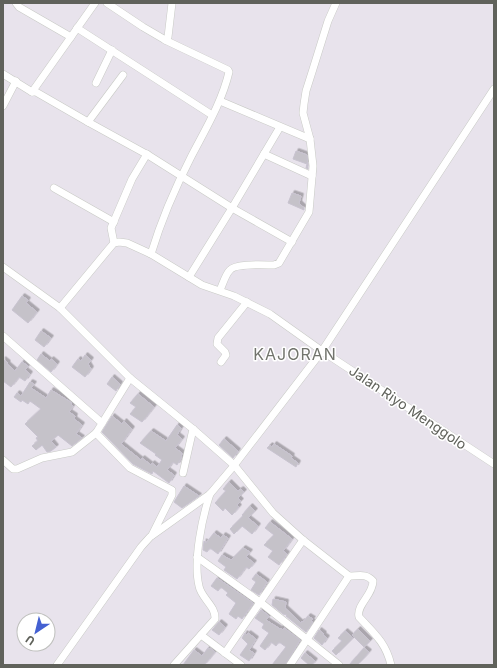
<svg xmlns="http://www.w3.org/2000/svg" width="497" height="668" viewBox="0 0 497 668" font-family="Inter,sans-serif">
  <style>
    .building { fill: #c5c2c9; stroke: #c8c3d0; filter: url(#shadow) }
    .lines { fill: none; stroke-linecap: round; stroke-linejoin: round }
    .minor-casing { stroke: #c8cac5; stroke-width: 8 }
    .minor { stroke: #fff; stroke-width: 7 }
    .labels { text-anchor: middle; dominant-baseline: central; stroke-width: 3; stroke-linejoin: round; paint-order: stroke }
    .street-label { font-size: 14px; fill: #60625b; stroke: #fff }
    .quarter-label { font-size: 16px; letter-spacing: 1px; fill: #72746d; stroke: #fff }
  </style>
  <defs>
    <filter id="shadow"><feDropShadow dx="2.5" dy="-2.5" stdDeviation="0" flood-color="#0004"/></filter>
  </defs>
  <rect width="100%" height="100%" fill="#e8e3ec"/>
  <g class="building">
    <path d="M296,151L307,155L308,169L306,168L307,164L293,159Z"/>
    <path d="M292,193L301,196L299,203L304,208V210L288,203Z"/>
    <path d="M22,296L28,300L26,303L37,312L28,323L12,310Z"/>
    <path d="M41,331L51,338L44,347L35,340Z"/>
    <path d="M41,354L50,361L51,359L57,364L51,372L37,360Z"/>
    <path d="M85,355L91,360L88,364L91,369L85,377L72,367L78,359L81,361Z"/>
    <path d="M3,359L8,363L7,364L15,371L22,362L28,366L25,370L30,374L25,381L19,377L11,387L3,381Z"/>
    <path d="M112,377L120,384L116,391L107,384Z"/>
    <path d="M30,382L34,384L31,388L46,398L51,390L72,403L71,404L73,406L69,412L75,416L74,419L82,425L76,434L82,438L72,446L58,435L51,441L56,447L51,451L47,452L42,445L36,450L32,446L38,441L36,438L38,437L25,424L41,409L30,401L28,404L22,400L21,402L14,397L17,393L21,396Z"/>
    <path d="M138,394L154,407L142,422L130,414L136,407L130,403Z"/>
    <path d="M112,416L122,424L124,421L132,429L121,444L141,460L142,458L151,465L152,463L157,467L162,460L155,455L156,454L140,443L151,431L166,441L177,425L181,428L177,435L182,439L175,448L182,453L181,458L177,465L173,462L167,470L174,475L169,483L153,471L152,474L133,464L102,432Z"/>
    <path d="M224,439L238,451L233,458L219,445Z"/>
    <path d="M274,444L292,456L291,458L298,463L296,467L267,448L270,445L272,447Z"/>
    <path d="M229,482L238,491L241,489L244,492L238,498L241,501L237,505L239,507L232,515L225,508L223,511L215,503L226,491L223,489Z"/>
    <path d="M184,486L199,496L182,508L174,502Z"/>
    <path d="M250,506L255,511L248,518L258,526L252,534L242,526L234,534L230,529L243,516L242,515Z"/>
    <path d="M270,522L292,539L283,551L287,554L279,565L268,557L273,551L264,545L274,535L265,528Z"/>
    <path d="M214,533L221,538L223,535L228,538L218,554L210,548L207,552L203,550L204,541L206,543Z"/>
    <path d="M243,548L250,552L246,557L254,563L249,569L246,567L237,579L224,570L226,567L218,561L222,555L231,560Z"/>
    <path d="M256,574L267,582L259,595L251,590L256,582L252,579Z"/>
    <path d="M217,578L253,603L242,619L238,616L236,619L229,614L236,603L226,595L228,593L221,587L218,591L211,586Z"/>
    <path d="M273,599L286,602L285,608L301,623L302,621L303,622L308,616L313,619L311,621L313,622L306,632L286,616L287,615L283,614L272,605Z"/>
    <path d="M261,610L269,616L266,620L280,629L281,628L283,630L284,628L300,640L285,665H272L286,647L279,642L276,646L271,642L265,650L260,646L269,633L262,628L264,624L255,618Z"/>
    <path d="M219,622L225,627L219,635L212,630Z"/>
    <path d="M358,629L370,641L364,647L352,635Z"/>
    <path d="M319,630L324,634L323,635L327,638L322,645L314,638Z"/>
    <path d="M345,631L353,638L336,655L332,651L342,641L338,638Z"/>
    <path d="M245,633L247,635L248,633L256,639L249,650L254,653L249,661L240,655L248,644L242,638Z"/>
    <path d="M208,648L209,649L210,648L215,652L204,665H183L194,650L202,656Z"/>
    <path d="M364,648L369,652L363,659L357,665H349Z"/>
    <path d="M305,653L315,661L312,665H309L301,658Z"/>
  </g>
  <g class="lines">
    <defs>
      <g id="minor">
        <path d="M16,3L19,7L71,37"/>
        <path d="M107,3L143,27L167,41L228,70L229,72C222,102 205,130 191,157C175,188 161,221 151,254"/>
        <path d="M77,28L212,115"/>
        <path d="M165,40L168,37L172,3"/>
        <path d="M3,74L32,92H36L88,122L148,155L232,208L292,242"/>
        <path d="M96,83L112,50"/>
        <path d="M32,92L95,3"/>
        <path d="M220,101L310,139"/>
        <path d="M3,106L16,81"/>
        <path d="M88,122L123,75"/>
        <path d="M264,154L312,176"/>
        <path d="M54,188L114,222"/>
        <path d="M114,243L111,228L132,179L147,154"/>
        <path d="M3,267L60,308L130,378L193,429L234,465L273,513L303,540L349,576L290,665"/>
        <path d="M189,277L232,208L280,127"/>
        <path d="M220,290C223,284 225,275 230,270C236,263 264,265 274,265L279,263L309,212L313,166L310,139L303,113L304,104L306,91L313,69L328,21L336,3"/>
        <path d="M60,308L108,250L114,243L119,242L127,243L151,254L202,285L234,296L270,314L322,351L494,89"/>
        <path d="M3,336L102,423"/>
        <path d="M221,362L226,355L225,352L217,344L218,338L247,302"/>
        <path d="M96,433L130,378"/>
        <path d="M3,460L13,469H17L42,458L72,452L96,433L130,468L172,490V495L152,535"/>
        <path d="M183,473L193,429"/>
        <path d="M197,557L260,602L339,665"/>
        <path d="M349,576C359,576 366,573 373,581C373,595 356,605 359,617C374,633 386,643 391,665"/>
        <path d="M201,635L241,665"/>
        <path d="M225,653L303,540"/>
        <path d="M57,665L141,547L150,537L210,494L232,468L322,351L494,464"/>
        <path d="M174,665L215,619C216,606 201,598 199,586C193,561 202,518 210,494"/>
      </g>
    </defs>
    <use href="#minor" class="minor-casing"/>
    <use href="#minor" class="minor"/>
  </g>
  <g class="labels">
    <g class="street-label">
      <text transform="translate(408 407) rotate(34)">Jalan Riyo Menggolo</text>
    </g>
    <g class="quarter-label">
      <text x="295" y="354">KAJORAN</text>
    </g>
  </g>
  <rect width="497" height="668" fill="none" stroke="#60625b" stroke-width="8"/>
  <g transform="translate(36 632) rotate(215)"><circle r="19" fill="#ffffff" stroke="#bfc0bd"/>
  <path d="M0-3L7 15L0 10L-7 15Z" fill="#4460d2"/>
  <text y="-6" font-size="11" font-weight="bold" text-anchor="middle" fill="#60625b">U</text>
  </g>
</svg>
